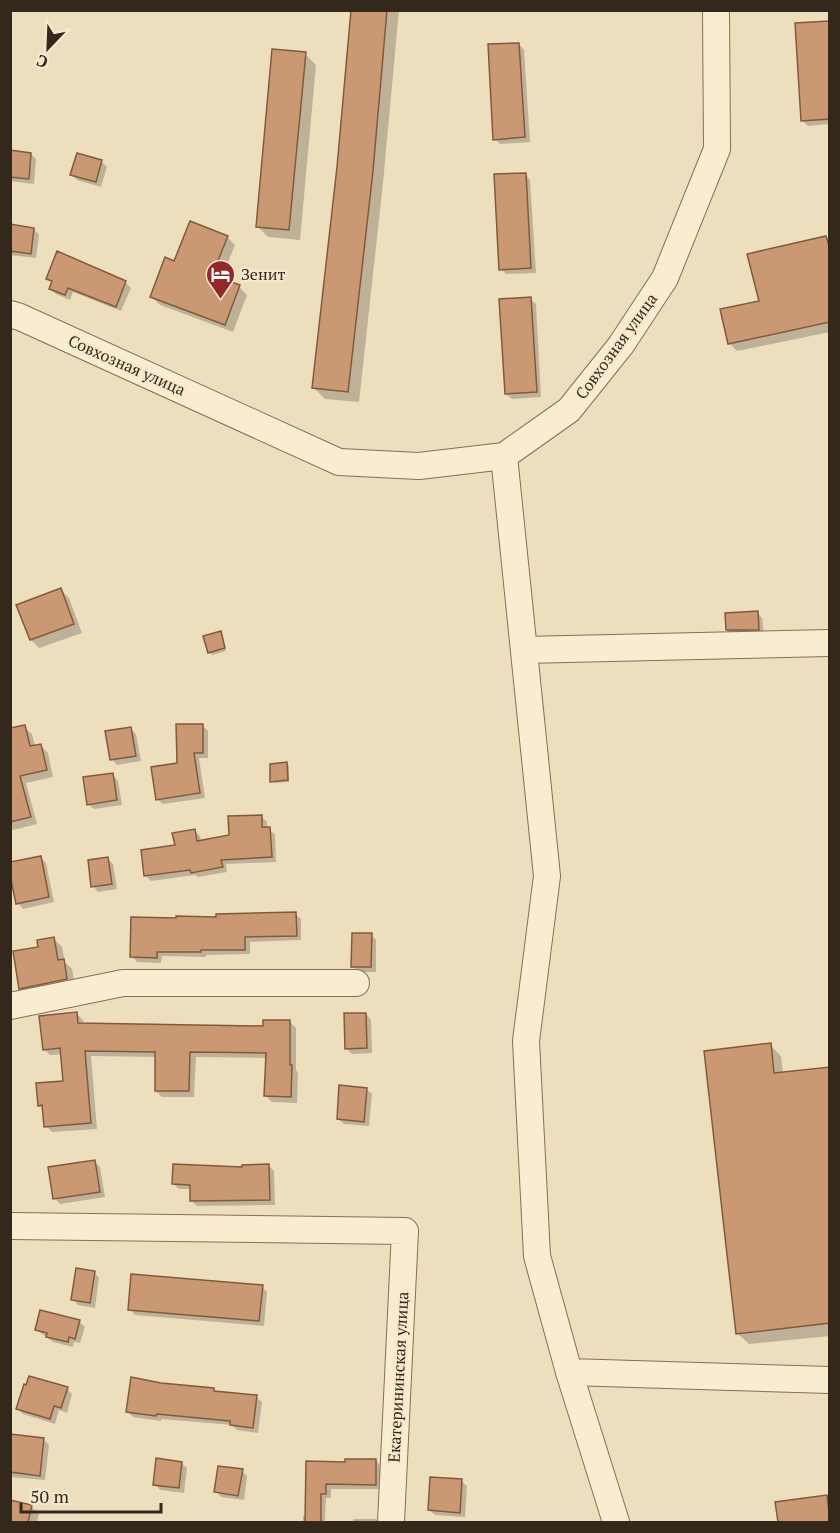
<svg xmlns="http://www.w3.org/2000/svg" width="840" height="1533" viewBox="0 0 840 1533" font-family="'PT Serif',serif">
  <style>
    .shadow { fill: #0003 }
    .building { fill: #cb9874; stroke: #83593d; stroke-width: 1.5 }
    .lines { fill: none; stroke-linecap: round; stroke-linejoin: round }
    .minor-casing { stroke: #856f57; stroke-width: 28 }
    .minor { stroke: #f8ecd1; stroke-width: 26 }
    .labels { text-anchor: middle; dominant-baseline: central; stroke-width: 4.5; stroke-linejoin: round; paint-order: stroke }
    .poi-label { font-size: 16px; fill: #34281c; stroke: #f4e9cd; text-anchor: start }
    .street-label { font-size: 16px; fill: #34281c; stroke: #f4e9cd }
  </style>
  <rect width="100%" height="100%" fill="#eddfbe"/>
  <g class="shadow">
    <path d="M352,10H399L383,183L359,402L325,399L314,388L338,167Z"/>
    <path d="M828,22L830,124L808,126L802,120Z"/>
    <path d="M519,44L524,50L530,142L500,144L495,139Z"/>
    <path d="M305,54L316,65L300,240L268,237L257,226Z"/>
    <path d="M10,152L31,154L36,159L34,184L10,181Z"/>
    <path d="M102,162L107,167L101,187L77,180L72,175Z"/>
    <path d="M525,174L530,180L536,273L506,274L501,269Z"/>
    <path d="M10,226L34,229L39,235L36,258L10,255Z"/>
    <path d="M227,237L235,245L221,280L239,287L247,295L233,332L160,305L152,297L175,263Z"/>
    <path d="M826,238L830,241V332L737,351L729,343L760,302Z"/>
    <path d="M48,278L125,282L131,288L121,311L73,292L70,300L56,294L51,289L53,284Z"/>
    <path d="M530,299L536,304L541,397L512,399L506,394Z"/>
    <path d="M61,590L69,598L82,633L39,648L31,640Z"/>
    <path d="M757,612L762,618L764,634L733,635L727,630Z"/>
    <path d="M220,632L226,651L212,655L209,652Z"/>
    <path d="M202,725L208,731V758H199L205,798L163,804L157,799Z"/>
    <path d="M24,727L32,734L35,746L40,745L48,753L53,777L26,783L37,824L13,830L10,828V740Z"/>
    <path d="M131,729L136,734L141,761L117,765L112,760Z"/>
    <path d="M286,764L289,766V782L274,783L272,781Z"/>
    <path d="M113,775L118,781L122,805L94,809L88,804Z"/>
    <path d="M261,816L267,822V829L275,834L276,862L226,864L227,872L198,877L195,875L151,881L146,876L194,830L200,836L201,842L231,836Z"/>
    <path d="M41,858L46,863L54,902L23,909L18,903Z"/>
    <path d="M108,859L113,864L117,889L98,892L93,886Z"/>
    <path d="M295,914L301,919V940L250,942V954L206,955V957L162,956L161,963L137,962L132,956L218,919Z"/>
    <path d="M371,935L376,940V972H358L353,966Z"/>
    <path d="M54,939L62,947L65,962L72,969L75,987L29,997L21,988L40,948Z"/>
    <path d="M77,1014L83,1020L84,1025L264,1027L290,1022L296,1028V1070L298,1073L297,1103L272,1102L266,1096L268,1058L196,1057L194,1097H162L156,1091V1057L91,1056L97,1129L52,1132L46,1126L44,1110L39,1105L64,1083L62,1054L50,1055L44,1049Z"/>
    <path d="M366,1014L371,1020L372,1053L352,1054L346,1048Z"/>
    <path d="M770,1045L781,1056L783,1073L830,1068V1336L749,1344L737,1333Z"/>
    <path d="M366,1089L372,1094L369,1126L344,1124L338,1119Z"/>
    <path d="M95,1162L100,1167L105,1197L60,1204L55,1199Z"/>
    <path d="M269,1166L274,1171L275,1205L197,1206L191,1201V1189H179L174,1184L244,1168Z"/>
    <path d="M94,1272L99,1278L95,1308L78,1305L73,1299Z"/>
    <path d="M262,1287L267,1292L264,1326L135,1315L130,1309Z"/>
    <path d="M79,1321L85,1327L80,1343L74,1342L73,1347L53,1342L37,1330Z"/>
    <path d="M67,1389L72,1394L67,1413L59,1410L55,1424L23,1414L18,1409Z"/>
    <path d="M213,1389L217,1393L256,1397L262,1402L258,1433L237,1430L232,1425L162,1419L161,1421L133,1417L127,1411Z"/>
    <path d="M10,1436L43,1439L49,1445L45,1480L10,1477Z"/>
    <path d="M375,1460L381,1466V1489H331V1498H326L325,1522H303V1516H307L308,1463L347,1464Z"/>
    <path d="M181,1463L187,1468L184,1493L160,1490L155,1484Z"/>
    <path d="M242,1471L247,1476L244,1500L221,1497L216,1491Z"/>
    <path d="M461,1481L467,1486L465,1517L435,1515L429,1510Z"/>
    <path d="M830,1497V1522H779L777,1503Z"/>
    <path d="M10,1502L31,1506L39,1514L37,1522H10Z"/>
    <path d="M353,1519H376L379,1522H353Z"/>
  </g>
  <g class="building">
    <path d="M351,10H387L373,171L348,392L312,388L337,167Z"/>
    <path d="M829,21L830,119L801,121L795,23Z"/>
    <path d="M519,43L525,137L493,140L488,44Z"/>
    <path d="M272,49L306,52L289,230L256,227Z"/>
    <path d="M10,150L31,153L29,179L10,177Z"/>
    <path d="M77,153L102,160L96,182L70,175Z"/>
    <path d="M526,173L531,268L499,270L494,174Z"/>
    <path d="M190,221L228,236L212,275L240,285L225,325L150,297L165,257L174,261Z"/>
    <path d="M10,224L34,228L31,254L10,251Z"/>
    <path d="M826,236L830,249V322L728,344L720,309L759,301L747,254Z"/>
    <path d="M57,251L126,281L116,307L68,288L65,295L49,289L52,281L46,279Z"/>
    <path d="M531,297L537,392L505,394L499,299Z"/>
    <path d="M61,588L74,624L30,640L16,605Z"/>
    <path d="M758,611L759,630H726L725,613Z"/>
    <path d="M221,631L225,648L208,653L203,636Z"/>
    <path d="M176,724H203V753H194L200,793L156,800L151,767L177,763Z"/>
    <path d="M25,725L30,746L41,744L47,770L20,776L31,817L10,822V728Z"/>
    <path d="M131,727L136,756L110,760L105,731Z"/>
    <path d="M287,762L288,780L270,782V764Z"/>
    <path d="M113,773L117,800L87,805L83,777Z"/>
    <path d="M262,815V827H270L272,857L221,860L223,867L191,873L190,870L144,876L141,850L175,845L172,833L195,829L197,841L229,835L228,816Z"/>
    <path d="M41,856L49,897L16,904L10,875V862Z"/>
    <path d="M108,857L112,884L91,887L88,860Z"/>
    <path d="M296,912L297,936L245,937V950H201V952H157V958L130,957L131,917L176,918V916L216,917V914Z"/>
    <path d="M352,933H372L371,967H351Z"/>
    <path d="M54,937L58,960L64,959L67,979L19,989L13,951L38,947L37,940Z"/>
    <path d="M77,1012L78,1023L263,1026V1020H290V1065H292L291,1097L264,1096L266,1053L190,1052L189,1091H155V1052L85,1051L91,1123L44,1127L42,1105L38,1106L36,1083L63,1081L60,1048L43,1050L39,1016Z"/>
    <path d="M344,1013H366L367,1048L345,1049Z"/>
    <path d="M771,1043L774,1073L830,1067V1323L736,1334L704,1051Z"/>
    <path d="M339,1085L367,1088L364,1122L337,1119Z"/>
    <path d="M95,1160L100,1192L53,1199L48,1167Z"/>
    <path d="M173,1164L242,1167V1165L269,1164L270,1200L190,1201V1185L172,1184Z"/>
    <path d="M76,1268L95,1271L90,1303L71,1300Z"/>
    <path d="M131,1274L263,1285L259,1321L128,1310Z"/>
    <path d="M40,1310L80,1320L75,1339L69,1337L68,1342L46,1337L47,1333L35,1330Z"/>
    <path d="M29,1376L68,1387L61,1408L54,1406L50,1419L16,1409L24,1384L26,1385Z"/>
    <path d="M131,1377L161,1383L214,1388V1391L257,1395L253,1428L230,1425V1421L157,1414L156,1416L126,1412Z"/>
    <path d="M10,1434L44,1438L40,1476L10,1472Z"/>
    <path d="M156,1458L182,1462L179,1488L153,1485Z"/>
    <path d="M345,1459H376V1485L326,1484V1494H321V1522H305L306,1461L345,1462Z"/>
    <path d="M218,1466L243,1469L238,1496L214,1492Z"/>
    <path d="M430,1477L462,1479L460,1513L428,1510Z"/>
    <path d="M827,1495L830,1522H778L775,1502Z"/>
    <path d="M10,1500L32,1505L28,1522H10Z"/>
  </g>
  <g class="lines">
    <defs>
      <g id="minor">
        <path d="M10,314L20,317L339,462L419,466L504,456L569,410L621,345L665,278L717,149L716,10"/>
        <path d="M504,456L547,876L526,1041L537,1256L569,1372L830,1380"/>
        <path d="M524,650L830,643"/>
        <path d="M10,1006L123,983H356"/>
        <path d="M10,1226L405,1231L391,1522"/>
        <path d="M569,1372L616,1522"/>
      </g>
    </defs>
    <use href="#minor" class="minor-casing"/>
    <use href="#minor" class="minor"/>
  </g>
  <defs>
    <symbol id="hotel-pin" viewBox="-11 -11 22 30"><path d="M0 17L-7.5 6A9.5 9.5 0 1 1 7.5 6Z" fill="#932828" stroke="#f4e9cd"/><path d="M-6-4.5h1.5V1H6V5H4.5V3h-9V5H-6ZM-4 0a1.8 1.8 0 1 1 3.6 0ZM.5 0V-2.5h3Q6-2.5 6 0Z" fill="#fff"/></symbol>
  </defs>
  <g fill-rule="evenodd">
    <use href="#hotel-pin" x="204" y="258" width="33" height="45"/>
  </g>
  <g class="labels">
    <g class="poi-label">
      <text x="241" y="274">Зенит</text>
    </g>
    <g class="street-label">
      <text transform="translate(616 346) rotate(-54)">Совхозная улица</text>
      <text transform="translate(127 365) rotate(24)">Совхозная улица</text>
      <text transform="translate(398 1377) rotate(-87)">Екатерининская улица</text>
    </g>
  </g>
  <rect width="840" height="1533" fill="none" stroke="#34281c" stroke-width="24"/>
  <g transform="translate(48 48) rotate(203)" stroke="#f4e9cd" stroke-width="4.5" paint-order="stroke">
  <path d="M0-4.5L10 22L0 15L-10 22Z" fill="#34281c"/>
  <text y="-9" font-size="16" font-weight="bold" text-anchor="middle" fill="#34281c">С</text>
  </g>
  <path d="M21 1503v9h140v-9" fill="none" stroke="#34281c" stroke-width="3"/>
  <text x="30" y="1503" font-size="18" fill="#34281c" stroke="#f4e9cd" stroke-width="4.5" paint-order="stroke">50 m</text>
</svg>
